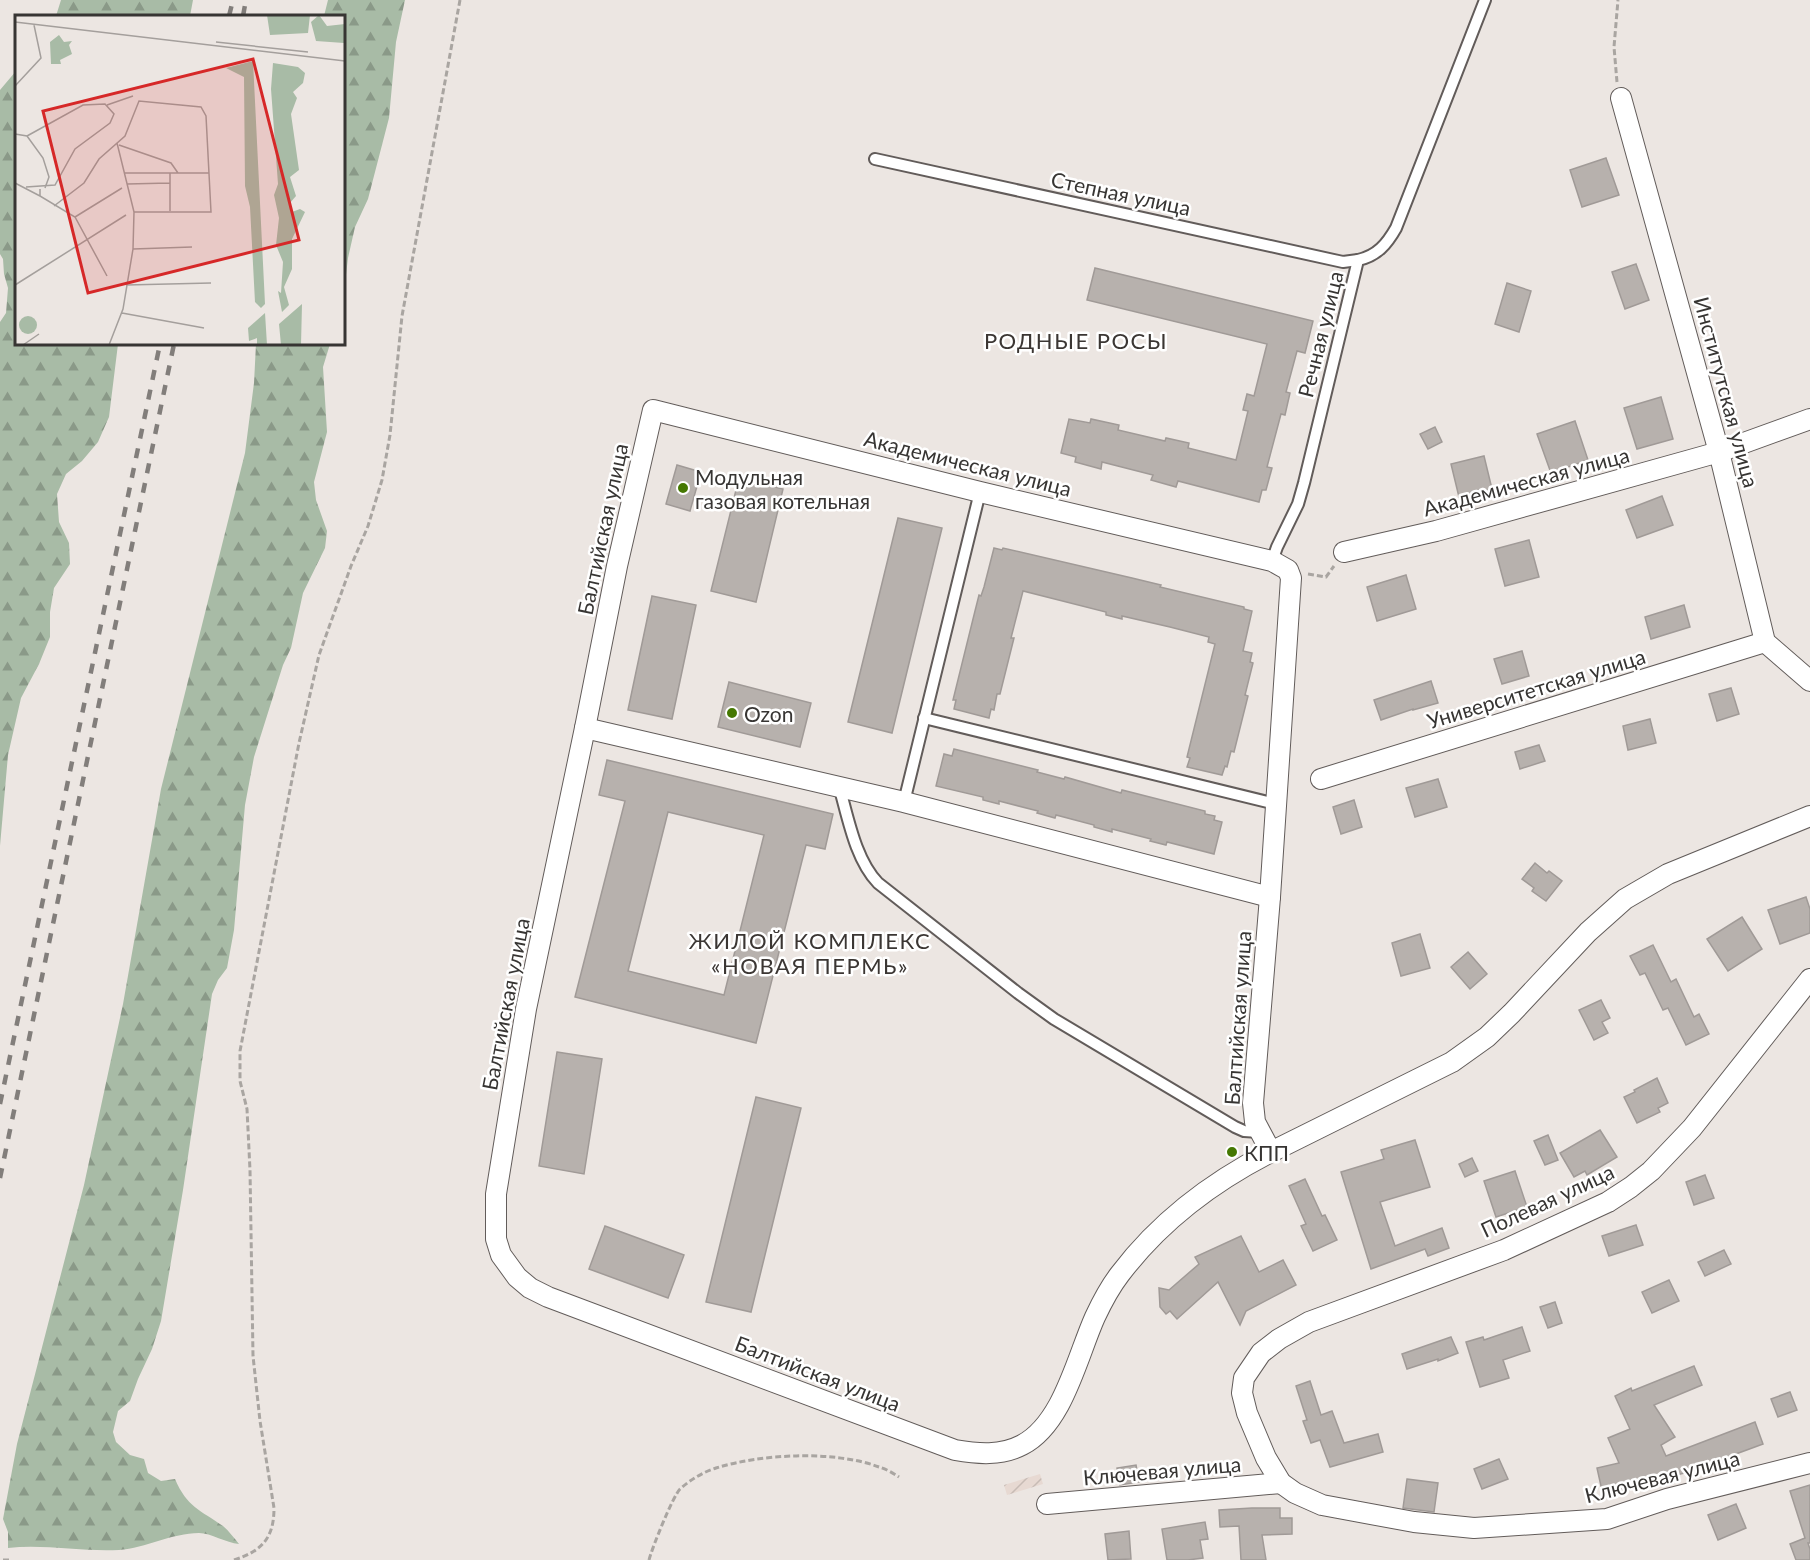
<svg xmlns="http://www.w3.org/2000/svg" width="1810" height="1560" viewBox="0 0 1810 1560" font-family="Lato,sans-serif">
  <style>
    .industrial { fill: url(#industrial-furrows) }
    .forest { fill: url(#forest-firs) }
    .building { fill: #b7b1ad; stroke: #a09a97; stroke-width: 1.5; fill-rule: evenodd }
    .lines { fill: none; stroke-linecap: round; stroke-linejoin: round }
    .service-casing { stroke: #625c5a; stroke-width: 14 }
    .minor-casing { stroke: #625c5a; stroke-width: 22 }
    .path { stroke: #a9a5a1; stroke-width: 3; stroke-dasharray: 6 3; stroke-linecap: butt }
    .service { stroke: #fff; stroke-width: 10 }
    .minor { stroke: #fff; stroke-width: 20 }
    .rail { stroke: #827e7b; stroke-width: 4.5; stroke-dasharray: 10 10; stroke-linecap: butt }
    .poi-dot { fill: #457802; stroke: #fff; stroke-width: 2 }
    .labels { text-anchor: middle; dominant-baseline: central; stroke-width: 5; stroke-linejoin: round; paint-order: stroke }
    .street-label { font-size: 21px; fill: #373533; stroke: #fff }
    .poi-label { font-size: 21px; fill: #373533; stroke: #fff; text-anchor: start }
    .neighbourhood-label { font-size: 22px; letter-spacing: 1.5px; fill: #3b3633; stroke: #fff }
    .inset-road { fill: none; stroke: #a49f9c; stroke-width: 1.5 }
    .view { fill: #d62828; fill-opacity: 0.15; stroke: #d62828; stroke-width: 3 }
    .inset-edge { fill: none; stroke: #373533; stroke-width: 3 }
  </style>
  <defs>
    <pattern id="industrial-furrows" width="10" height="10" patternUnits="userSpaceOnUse" patternTransform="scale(1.5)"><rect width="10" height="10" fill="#e7d9d2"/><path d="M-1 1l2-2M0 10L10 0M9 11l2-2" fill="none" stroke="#c7bbb5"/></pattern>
    <pattern id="forest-firs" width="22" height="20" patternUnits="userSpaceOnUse" patternTransform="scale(1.5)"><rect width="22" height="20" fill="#a8bba6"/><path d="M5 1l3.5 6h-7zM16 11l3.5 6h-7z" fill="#8a9988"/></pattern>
  </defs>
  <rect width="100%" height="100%" fill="#ece6e2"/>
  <path class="industrial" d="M1040,1474L1043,1484L1007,1495L1004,1485Z"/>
  <g class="forest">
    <path d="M61,0H193L190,16H56Z"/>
    <path d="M328,0H405L396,42L389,118L368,199L355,227L348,258L344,291V16H324Z"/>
    <path d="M16,71V344H118L109,417L98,442L82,461L66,474L57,494L59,522L69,543L70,564L54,588L50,612V637L39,664L21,698L8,755L0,846V322L6,313L8,288L4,274L3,259L0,254V90Z"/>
    <path d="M256,344H330L323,367L327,432L314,482L316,500L327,531L325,548L303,593L291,648L283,665L254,757L245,805L234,930L227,968L218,980L212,994L183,1190L161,1321L152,1349L138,1379L130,1401L118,1411L113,1432L116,1442L130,1455L144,1459L148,1473L161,1481L175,1479C187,1507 200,1510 223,1526C229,1531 234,1538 239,1544C226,1543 211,1533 199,1533C172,1533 146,1548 119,1550C82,1552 45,1544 8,1548V1532L3,1519L17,1444L84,1185L123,1004L161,789L245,453L254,383Z"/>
  </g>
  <g class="building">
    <path d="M1606,158L1619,195L1582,207L1570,170Z"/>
    <path d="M1636,264L1649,300L1625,309L1612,272Z"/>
    <path d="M1095,268L1313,321L1305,353L1297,351L1286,392L1290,393L1285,415L1281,414L1267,467L1272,468L1266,490H1262L1259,502L1178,481L1176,487L1151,480L1153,475L1102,462L1101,469L1075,462L1076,457L1061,453L1069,419L1090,423L1091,419L1119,425L1118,430L1165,441L1166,438L1189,443L1188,448L1236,460L1248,411L1243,410L1247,394L1254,396L1267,344L1087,300Z"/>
    <path d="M1507,283L1531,291L1519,332L1495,324Z"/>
    <path d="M1661,397L1673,439L1637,449L1624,408Z"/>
    <path d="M1575,421L1588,460L1551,473L1537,434Z"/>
    <path d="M1435,427L1442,442L1428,449L1420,434Z"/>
    <path d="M1484,456L1492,489L1459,497L1451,464Z"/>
    <path d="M677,465L701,472L690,511L666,504Z"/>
    <path d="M739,478L783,489L756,602L711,591Z"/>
    <path d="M1662,496L1673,525L1637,538L1626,510Z"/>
    <path d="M898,518L942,528L892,733L848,722Z"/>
    <path d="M1529,540L1539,577L1505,586L1495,549Z"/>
    <path d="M994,548L1002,550L1003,548L1132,578L1161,585L1160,587L1244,607V609L1252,611L1243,651L1252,653L1250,662L1253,663L1245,695L1248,696L1234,752L1231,751L1227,767L1225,766L1222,775L1187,767L1190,758L1187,757L1215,644L1208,642L1209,637L1170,627L1122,616V619L1106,615V612L1023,591L1011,638H1014L1000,694H997L994,710L991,709L989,718L954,709L956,700H953L975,611L979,595L981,596L984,587Z"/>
    <path d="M1406,575L1416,609L1377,621L1367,587Z"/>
    <path d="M652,596L696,605L672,719L628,710Z"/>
    <path d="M1684,605L1690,627L1651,639L1645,617Z"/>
    <path d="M1522,651L1529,676L1502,684L1494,659Z"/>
    <path d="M1431,681L1438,703L1413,710V709L1381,720L1374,700Z"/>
    <path d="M729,682L811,703L800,747L718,727Z"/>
    <path d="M1731,688L1739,714L1717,721L1709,694Z"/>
    <path d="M1650,719L1656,743L1628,750L1623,726Z"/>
    <path d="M1539,745L1545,761L1520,769L1515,752Z"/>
    <path d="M954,749L1038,770L1037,772L1064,779L1065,777L1121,793L1122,790L1205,811V814L1215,816L1214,820L1222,822L1214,854L1167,842L1166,845L1150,841L1151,839L1112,829V832L1094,827V825L1056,815L1055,818L1037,813L1038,811L999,801V804L983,800V797L936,786L944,754L952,756Z"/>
    <path d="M607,760L833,814L825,849L806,845L756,1043L575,997L625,801L599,795ZM668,812L764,835L724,995L628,971Z"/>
    <path d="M1438,779L1447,807L1415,817L1406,788Z"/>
    <path d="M1354,800L1362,827L1341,834L1333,807Z"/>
    <path d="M1535,863L1547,873L1549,871L1562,881L1546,901L1532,891L1534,888L1522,879Z"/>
    <path d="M1806,897L1810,909V933L1780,944L1768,910Z"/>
    <path d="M1742,917L1762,949L1728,971L1707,939Z"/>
    <path d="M1420,934L1430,968L1401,976L1392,943Z"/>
    <path d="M1653,945L1671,982L1676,979L1694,1017L1699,1014L1709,1034L1686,1045L1668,1008L1663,1010L1645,973L1640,975L1630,956Z"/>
    <path d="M1468,952L1487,974L1470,989L1451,967Z"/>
    <path d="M1601,1000L1610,1018L1602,1022L1608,1033L1594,1040L1579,1010Z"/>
    <path d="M557,1052L602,1059L584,1174L539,1166Z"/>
    <path d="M1657,1078L1668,1103L1658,1108L1660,1112L1637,1123L1624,1097L1635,1092L1634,1090Z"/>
    <path d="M756,1097L801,1108L751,1312L706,1302Z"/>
    <path d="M1600,1130L1617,1157L1587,1175L1585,1171L1574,1177L1560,1153Z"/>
    <path d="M1548,1135L1558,1160L1545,1165L1534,1141Z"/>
    <path d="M1415,1140L1430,1187L1380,1202L1395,1246L1442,1228L1449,1248L1428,1256L1425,1249L1371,1269L1341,1172L1384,1159L1381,1150Z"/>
    <path d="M1472,1158L1478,1171L1465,1177L1459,1164Z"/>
    <path d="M1515,1171L1527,1207L1496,1217L1484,1181Z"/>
    <path d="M1705,1175L1714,1198L1694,1205L1686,1182Z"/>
    <path d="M1305,1179L1322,1216L1325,1215L1337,1240L1313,1251L1301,1226L1306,1224L1289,1186Z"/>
    <path d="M1636,1225L1643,1245L1609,1256L1602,1236Z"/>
    <path d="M605,1226L684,1255L668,1298L589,1269Z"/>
    <path d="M1241,1236L1259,1272L1283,1260L1296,1285L1246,1311L1240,1325L1218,1282L1177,1319L1170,1311L1166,1314L1160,1307L1159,1288L1169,1290L1199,1264L1195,1257Z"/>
    <path d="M1724,1250L1731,1264L1705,1276L1698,1262Z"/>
    <path d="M1669,1280L1679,1301L1652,1313L1642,1292Z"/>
    <path d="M1555,1302L1562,1323L1548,1328L1540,1307Z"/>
    <path d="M1522,1327L1530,1351L1503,1360L1509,1378L1480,1387L1466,1342L1483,1337L1484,1340Z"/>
    <path d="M1451,1337L1458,1353L1438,1361V1359L1407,1369L1402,1354Z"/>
    <path d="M1694,1366L1702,1385L1654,1405L1675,1437L1661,1445L1666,1456L1755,1422L1763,1444L1725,1458L1727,1462L1661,1479L1662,1483L1603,1495L1597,1468L1619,1463L1608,1438L1630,1429L1615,1396L1631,1388L1632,1391Z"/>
    <path d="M1310,1381L1321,1415L1332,1411L1344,1443L1378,1434L1383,1452L1330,1467L1320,1440L1311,1443L1303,1421L1307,1420L1296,1386Z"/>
    <path d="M1790,1392L1797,1410L1778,1417L1771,1399Z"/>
    <path d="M1499,1459L1508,1479L1482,1489L1474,1469Z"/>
    <path d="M1136,1465L1139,1482L1120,1485L1117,1468Z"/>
    <path d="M1407,1479L1438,1483L1434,1512L1403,1508Z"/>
    <path d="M1810,1485V1543H1808L1810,1549V1560H1796L1790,1544L1805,1538L1790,1491Z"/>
    <path d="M1736,1504L1746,1528L1718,1540L1708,1515Z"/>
    <path d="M1252,1508H1280V1518H1292V1534L1262,1535L1266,1560H1241L1239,1526L1220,1527L1219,1510Z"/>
    <path d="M1205,1522L1208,1539L1200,1540L1203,1558L1188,1560H1167L1162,1529Z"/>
    <path d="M1129,1531L1131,1559L1108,1560L1105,1534Z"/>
  </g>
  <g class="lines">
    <defs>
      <g id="service">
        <path d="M875,159L1343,262L1358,260"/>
        <path d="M1272,561L1277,547L1298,504L1304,483L1358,260C1377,256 1387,244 1396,228L1485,0"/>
        <path d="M924,718L1276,804"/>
        <path d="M839,786C848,817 855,859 878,883L1018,993L1054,1019L1235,1127L1244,1131L1259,1132"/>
        <path d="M904,802L980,492"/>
      </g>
      <g id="minor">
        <path d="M1621,98L1719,452L1765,642L1810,681"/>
        <path d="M1344,552L1436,531L1719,452L1810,419"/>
        <path d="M585,728L904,802L1270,897"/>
        <path d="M1321,779L1765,642"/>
        <path d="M1810,979L1692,1128L1651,1171L1631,1187L1608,1202L1504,1250L1309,1322L1279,1339L1261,1353L1244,1378L1242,1393L1247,1413L1266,1458L1281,1483L1295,1493L1322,1505L1414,1522L1474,1528L1607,1519L1667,1499L1810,1463"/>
        <path d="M1271,1152L1255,1122L1253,1103L1270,897L1291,578L1288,570L1272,561L980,492L653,410L617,566L585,728L526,1009L496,1194V1239L501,1255L517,1277L530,1288L548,1297L955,1450C978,1454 1001,1456 1022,1445C1063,1424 1077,1357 1095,1317C1102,1302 1110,1287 1120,1274C1161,1220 1212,1182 1271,1152L1452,1062L1487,1037L1512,1013L1588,932L1625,899L1668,874L1810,816"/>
        <path d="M1047,1504L1281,1483"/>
      </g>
    </defs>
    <use href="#service" class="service-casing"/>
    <use href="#minor" class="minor-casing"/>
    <g class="path">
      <path d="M1617,82L1614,47L1618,0"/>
      <path d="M1308,574L1326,577L1334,566"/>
      <path d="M3,1560H12"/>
      <path d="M234,1560C262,1551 274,1538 274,1508L260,1421L253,1356L250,1170L247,1109L240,1081V1051L299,743L319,655L351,566L368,526L382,480L390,435L402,316L460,0"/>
      <path d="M649,1560C652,1548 673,1496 680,1489C690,1480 703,1472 716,1468C761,1454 834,1450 879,1467C886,1469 893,1473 899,1477"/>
    </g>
    <use href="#service" class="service"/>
    <use href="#minor" class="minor"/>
    <g class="rail">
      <path d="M229,16L233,0"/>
      <path d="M243,16L246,0"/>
      <path d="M0,1104L160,344"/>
      <path d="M0,1178L174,344"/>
    </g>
  </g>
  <g class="poi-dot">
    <circle cx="683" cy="488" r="6"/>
    <circle cx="732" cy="713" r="6"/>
    <circle cx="1232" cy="1152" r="6"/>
  </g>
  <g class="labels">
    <g class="street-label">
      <text transform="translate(1121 193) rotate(12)">Степная улица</text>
      <text transform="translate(1320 334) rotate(-76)">Речная улица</text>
      <text transform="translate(1727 392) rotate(75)">Институтская улица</text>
      <text transform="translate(968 463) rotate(14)">Академическая улица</text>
      <text transform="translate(1526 481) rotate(-15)">Академическая улица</text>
      <text transform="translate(602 529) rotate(-78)">Балтийская улица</text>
      <text transform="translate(1536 688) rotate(-17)">Университетская улица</text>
      <text transform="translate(505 1004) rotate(-79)">Балтийская улица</text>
      <text transform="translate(1237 1018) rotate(-86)">Балтийская улица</text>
      <text transform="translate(1547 1200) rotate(-25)">Полевая улица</text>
      <text transform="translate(818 1373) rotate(21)">Балтийская улица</text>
      <text transform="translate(1162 1470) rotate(-5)">Ключевая улица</text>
      <text transform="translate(1662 1476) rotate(-14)">Ключевая улица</text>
    </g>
    <g class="poi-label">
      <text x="695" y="476">Модульная<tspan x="695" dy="24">газовая котельная</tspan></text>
      <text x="744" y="713">Ozon</text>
      <text x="1244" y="1152">КПП</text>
    </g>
    <g class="neighbourhood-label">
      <text x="1076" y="340">РОДНЫЕ РОСЫ</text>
      <text x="810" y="940">ЖИЛОЙ КОМПЛЕКС<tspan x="810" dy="25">«НОВАЯ ПЕРМЬ»</tspan></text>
    </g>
  </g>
  <g transform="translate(15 15)">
    <rect width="330" height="330" fill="#ece6e2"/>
    <path d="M4 310a9 9 0 1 1 18 0a9 9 0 1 1-18 0Z" fill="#a8bba6"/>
    <path d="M252,0H295L293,18L255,20ZM304,0L312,11L330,9L329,28L301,26L296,7ZM44,20L49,27L57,26L54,30L57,39L45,45L46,49H36L35,27ZM238,46L250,289L246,293L240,287L235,192L230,171L229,62L211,53ZM258,48L283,52L290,58L288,68L278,77L282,83L276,99L284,155L275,162L281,181L274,189L277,197L285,194L290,197L277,224V254L269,272L274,290L267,297L263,276L266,278L268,247L261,230L264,203L259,180L263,169L256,74ZM287,289L286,330H266L264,309ZM250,298L252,330H242V323L234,326L233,313Z" fill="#a8bba6"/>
    <path class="inset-road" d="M0,7L330,46M201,27L293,37M0,71L26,43L19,10M92,90L118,81M0,119L12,121L28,143L34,162L30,173M102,128L119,197M104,130L156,148L163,158M110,158H194M155,158V196M0,168L25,181M112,169L155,168M11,172L40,170L60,134L95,108L99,99L90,89L68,90L12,121M25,174V181L60,202L92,261M39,191L69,168L84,144L110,121L124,86L186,92L191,101L196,197H119M60,202L107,173M118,234L177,232M0,270L111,200M111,270L196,268M107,298L189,313M8,330L24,319M94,330L108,294L118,234L119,197"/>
    <path class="view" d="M238,44L284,225L73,278L28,96Z"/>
    <rect width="330" height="330" class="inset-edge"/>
  </g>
</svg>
